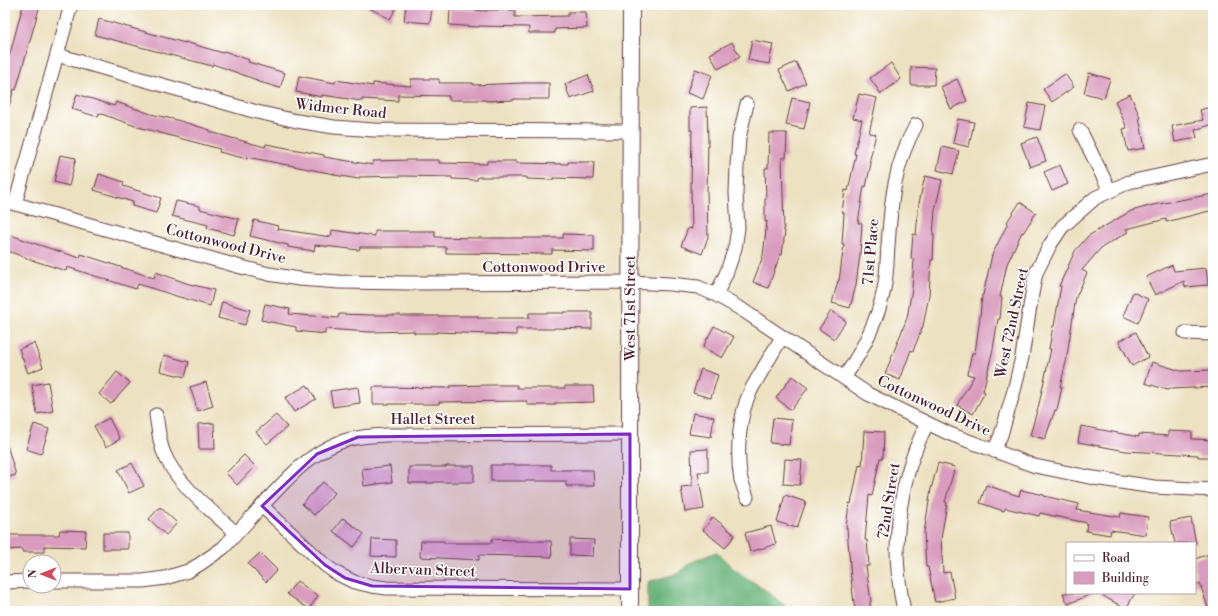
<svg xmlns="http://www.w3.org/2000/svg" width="1218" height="616" viewBox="0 0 1218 616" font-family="'Libre Bodoni',serif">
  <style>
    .forest { fill: #6bb47b; stroke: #5a6a53 }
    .building { fill: #d99cbe }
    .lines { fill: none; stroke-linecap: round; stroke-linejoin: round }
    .minor-casing { stroke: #623c41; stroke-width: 15 }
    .tertiary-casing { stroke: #623c41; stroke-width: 18 }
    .minor { stroke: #fff; stroke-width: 13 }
    .tertiary { stroke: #fff; stroke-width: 16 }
    .marked { fill: #7b2cbf; fill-opacity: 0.2; stroke: #7b2cbf; stroke-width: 3; stroke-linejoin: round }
    .labels { text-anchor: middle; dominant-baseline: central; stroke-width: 3; stroke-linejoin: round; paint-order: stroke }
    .street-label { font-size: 15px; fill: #4a1f2b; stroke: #fff }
  </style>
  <rect width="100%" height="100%" fill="#fff"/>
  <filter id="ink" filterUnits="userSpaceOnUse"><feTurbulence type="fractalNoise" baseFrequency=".025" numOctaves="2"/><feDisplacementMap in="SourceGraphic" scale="8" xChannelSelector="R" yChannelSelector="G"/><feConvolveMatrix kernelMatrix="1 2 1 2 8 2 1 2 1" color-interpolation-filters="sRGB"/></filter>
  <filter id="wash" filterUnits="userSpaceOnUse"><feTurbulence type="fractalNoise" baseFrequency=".012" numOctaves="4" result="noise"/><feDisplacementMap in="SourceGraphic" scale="16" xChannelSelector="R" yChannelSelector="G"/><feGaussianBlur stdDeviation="0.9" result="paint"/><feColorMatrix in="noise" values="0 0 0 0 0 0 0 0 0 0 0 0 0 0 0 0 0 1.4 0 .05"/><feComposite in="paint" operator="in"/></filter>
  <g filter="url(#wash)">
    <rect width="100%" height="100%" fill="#ece1c0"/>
    <path class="forest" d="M716,552L735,570L768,592L791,611H648V582L679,573L690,563Z"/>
    <g id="blocks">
      <g class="building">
        <path d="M23,5H40L16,90L14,89L7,113H5V68L7,61H8Z"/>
        <path d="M363,5H398L390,19Z"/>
        <path d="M406,5L432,7L430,23L404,21Z"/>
        <path d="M450,9L487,11V10H515V17L568,16V12H586L587,28L555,29V33H529V27L479,26V27L449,25Z"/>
        <path d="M99,19L185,43V42L223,53L224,51L249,60L248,62L285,73L280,88L256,81L257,80L213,64L212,66L95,35Z"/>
        <path d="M752,40L773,44L769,64L748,60Z"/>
        <path d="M732,42L740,57L718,69L710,54Z"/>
        <path d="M796,62L806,83L789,91L779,70Z"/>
        <path d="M891,63L901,79L881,94L870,78Z"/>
        <path d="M911,67L935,68L934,85H911Z"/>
        <path d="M695,69L712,75L703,99L687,93Z"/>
        <path d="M1089,73L1110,79L1104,98L1084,93Z"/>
        <path d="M1065,74L1074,87L1052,102L1043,89Z"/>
        <path d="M588,75L594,91L570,99L565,84Z"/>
        <path d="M299,76L335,83L336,80L373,86V83L411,86V79H439V83H473V85L524,83H549V99H514V100L486,101V100H449V96L398,95V101L362,99V101L322,95V97L296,92Z"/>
        <path d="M957,79L967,101L951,109L941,87Z"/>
        <path d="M77,94L114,106L116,102L151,114L177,120L210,130V132L265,147L266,144L324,155V157L373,165V161L410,160H439V163L487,164V161H516V163L568,164V162H594L593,179L553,178V180L527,179V177H478L477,180L452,179V177L405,176L359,177V179L334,175V174L247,157V159L219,152L220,149L138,127L99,113L98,117L72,109Z"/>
        <path d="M859,94L877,98L869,133L876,134L869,163H871L866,187L864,186L858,223H862L860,254L856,285L850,308L832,303L838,281H839L844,244H842L844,213L842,212L845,190L848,191L856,154H854L862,120L853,118Z"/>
        <path d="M1130,94L1140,117H1139L1145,148L1128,151L1123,129L1127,128L1115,101Z"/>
        <path d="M792,98L810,102L804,129L786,125Z"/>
        <path d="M1029,103L1045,106L1040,130L1024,127Z"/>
        <path d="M1213,106V124L1195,130L1197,138L1175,142L1172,126L1203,120L1200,110Z"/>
        <path d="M707,107L708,140L707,192L708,237L702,254L681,246L688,228L692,229L691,190L692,130H690V108Z"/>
        <path d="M958,119L974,122L969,147L953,143Z"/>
        <path d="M769,133H787L786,158H782L784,231H785L782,255H780L768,288L753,282L763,256L767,221L765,222V199H766L765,168H768Z"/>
        <path d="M1037,137L1046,161L1030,167L1021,143Z"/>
        <path d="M942,147L959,151L953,174L937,170Z"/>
        <path d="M60,155L76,158L69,186L54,182Z"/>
        <path d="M1060,165L1068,184L1052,191L1044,172Z"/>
        <path d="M99,174L124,182L123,186L161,198L156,213L132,206L133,202L94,190Z"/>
        <path d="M925,176L942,180L935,210L933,235H934L933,260H931L929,295L923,326L913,351L911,350L900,380L885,374L907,318L912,289L914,259H911L913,234L916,235L919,203Z"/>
        <path d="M1213,194V210L1166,222V219L1126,229L1128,232L1101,248L1082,270L1087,273L1076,297L1066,362L1060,387H1062L1057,410H1055L1045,439L1030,435L1039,404L1051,349H1049L1053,326H1054L1061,286H1059L1075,251L1088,236L1131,211L1153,205Z"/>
        <path d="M176,201L200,206V209L239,219L234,235L207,228L208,225L172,216Z"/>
        <path d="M1020,202L1036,213L1023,233L1022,232L1007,264L1000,297H1002L1000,319H998L993,349L983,391L985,392L973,414L957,405L974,376L967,374L972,353H975L980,317L982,295H983L992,255L1008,223L1007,222Z"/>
        <path d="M254,220L278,226L277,229L331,237L332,230L375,236V231H435V237L477,238H563V234L594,235V251L552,250V254L446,253V247H360L359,250L315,245L314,251L288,247V245L250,236Z"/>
        <path d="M11,235L33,243L80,258L81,254L154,278L156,272L189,284L214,290L210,306L176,296L138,284L136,289L67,267L66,271L35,261L5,250Z"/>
        <path d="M1172,265L1174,271L1206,268L1208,285L1185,287L1184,281L1155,295L1146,277Z"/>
        <path d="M1133,292L1148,299L1138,323L1123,316Z"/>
        <path d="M222,302L250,310L245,325L218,318Z"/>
        <path d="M265,304L290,309L289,314L338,318L339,314L372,315H401V316H477V318H529V313H564V312H592V329L554,328V329H516V335L437,332V333H414V331L370,332L325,329V334L296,331V327L261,320Z"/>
        <path d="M831,311L846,321L834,339L819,329Z"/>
        <path d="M714,326L734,337L722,358L703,347Z"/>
        <path d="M1136,332L1148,357L1132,366L1119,341Z"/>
        <path d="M34,343L43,367L28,373L19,349Z"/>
        <path d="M164,355L189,362L185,377L160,371Z"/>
        <path d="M1152,362L1181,371L1213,370V387L1169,389L1168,390L1145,383Z"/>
        <path d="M701,369L718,375L711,398L693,393Z"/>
        <path d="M117,372L130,383L111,404L99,394Z"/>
        <path d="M792,376L808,388L791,410L776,398Z"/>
        <path d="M48,382L53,411L37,414L32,385Z"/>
        <path d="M206,382L213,406L198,411L190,387Z"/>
        <path d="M307,385L316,399L294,412L285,398Z"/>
        <path d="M487,385H517V388H565V386H593L594,402L555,403V405H527V401L439,402V404H373V387L450,388V386Z"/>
        <path d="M358,387L360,403L333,407L330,391Z"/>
        <path d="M693,413L714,417L711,437L689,434Z"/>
        <path d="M276,415L287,427L267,444L256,432Z"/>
        <path d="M109,418L120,439L106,447L94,426Z"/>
        <path d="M773,418L792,420L789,445L770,443Z"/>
        <path d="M214,423L215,449H199L198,424Z"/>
        <path d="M34,424L49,429L41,454L26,449Z"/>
        <path d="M1081,426L1139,437V434L1168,436V431L1192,432V439L1213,440V457H1198V455L1126,451L1078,442Z"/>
        <path d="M864,431L884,432L883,458H880L872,496L869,495L865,540H867L869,566H866L871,602H870L871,611H855L851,579L847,528H846L849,503L851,504L859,465L862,466Z"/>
        <path d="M5,445H7L16,475L5,478Z"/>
        <path d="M708,449V472H698L704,509L685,512L681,487L692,486L691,450Z"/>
        <path d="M244,455L255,466L237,485L226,473Z"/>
        <path d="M785,459L802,460L800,485L783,484Z"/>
        <path d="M132,463L144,486L129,493L118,470Z"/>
        <path d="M938,463L955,467L945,502L947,503L941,539L943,573L950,572L955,598L935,602L928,567H926L924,533L931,489Z"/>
        <path d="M491,465H551V470H593L594,486H566V481H491Z"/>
        <path d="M390,466L392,482L364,486L362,469Z"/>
        <path d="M446,466H474V482H434V483H409V467H446Z"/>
        <path d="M323,482L335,493L314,515L302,504Z"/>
        <path d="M986,485L1019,496L1021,490L1044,495V496L1079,504L1077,510L1120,517L1121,513L1148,517L1146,535L1111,530L1110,535L1086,531L1087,523L1040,513L1039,516L1005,508L1004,511L980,503Z"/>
        <path d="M785,495L806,502L797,528L777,522Z"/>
        <path d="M160,507L177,523L166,535L149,519Z"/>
        <path d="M713,517L735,535L725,548L703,530Z"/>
        <path d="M343,518L364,534L354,547L333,531Z"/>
        <path d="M1191,518L1196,543H1175L1170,522Z"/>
        <path d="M771,526L776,544L750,552L745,533Z"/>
        <path d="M60,530L86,531L85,547L44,546V552H22V549L5,550V535H59Z"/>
        <rect x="103" y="533" width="25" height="16"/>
        <path d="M372,539L396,540V557L371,556Z"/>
        <path d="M492,539L515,540V541H551L552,557L479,555V560L420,557L421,541H444V543H492Z"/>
        <path d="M570,539L594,540L593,556L570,555Z"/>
        <path d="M260,553L277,570L266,582L248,564Z"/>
        <path d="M1209,554L1213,566V611H1209L1200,584L1195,586V559Z"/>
        <path d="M297,581L318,596L309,609L287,594Z"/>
        <path d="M1063,593H1094L1068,604Z"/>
        <path d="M1098,593H1135L1126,609Z"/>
      </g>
    </g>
  </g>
  <g filter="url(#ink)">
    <use href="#blocks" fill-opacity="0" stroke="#623c41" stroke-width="1"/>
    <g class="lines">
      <defs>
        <g id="minor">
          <path d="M57,55L257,112L297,121L334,127L374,130L631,131"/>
          <path d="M1080,130L1110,191"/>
          <path d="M5,201L241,267L269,274L299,279L339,282L411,283L630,282L670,284L698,287L716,295L741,309L868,394L902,411L950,434L1035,466L1094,478L1154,487L1213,490"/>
          <path d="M15,204L71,5"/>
          <path d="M716,295L726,274L735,248L738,228L736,193L737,166L739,138L747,104"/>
          <path d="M1185,333L1213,334"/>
          <path d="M844,378C862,351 878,321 884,289C887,275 887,260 888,246C891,202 894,165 916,125"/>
          <path d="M156,415C158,426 159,440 163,451C175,483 212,511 236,533"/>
          <path d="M994,451L1001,435L1015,387L1022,357L1032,294L1036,273L1050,245L1062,227L1095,198L1129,182L1213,164"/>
          <path d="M747,497C745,491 743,486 741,480C736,453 739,414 751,390C761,372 772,354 782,337"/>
          <path d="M262,506L325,565L336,573L354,582L372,586L387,588L630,589"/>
          <path d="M54,581H143L165,578L188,571L200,564L223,548C239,531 255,513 271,496C291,475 310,454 338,443C353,437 369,436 386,435L630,434"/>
          <path d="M5,582L30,581"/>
          <path d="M904,611C900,591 897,571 897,550C898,507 907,462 927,424"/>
        </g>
        <path id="tertiary" d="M630,611V434L631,5"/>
      </defs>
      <use href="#minor" class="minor-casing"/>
      <use href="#tertiary" class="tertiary-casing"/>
      <use href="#minor" class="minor"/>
      <use href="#tertiary" class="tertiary"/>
    </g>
  </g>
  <path class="marked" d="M630,434V589L372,586L345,578L325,565L262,506L317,454L358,437Z"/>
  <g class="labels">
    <g class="street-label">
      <text transform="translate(341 109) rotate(6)">Widmer Road</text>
      <text transform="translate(226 244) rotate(14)">Cottonwood Drive</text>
      <text transform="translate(871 252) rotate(-85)">71st Place</text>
      <text x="544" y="267">Cottonwood Drive</text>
      <text transform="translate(630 308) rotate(-90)">West 71st Street</text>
      <text transform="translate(1012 323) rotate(-78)">West 72nd Street</text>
      <text transform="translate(934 406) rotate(25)">Cottonwood Drive</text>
      <text x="433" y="419">Hallet Street</text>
      <text transform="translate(889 501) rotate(-81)">72nd Street</text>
      <text transform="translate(423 570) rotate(2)">Albervan Street</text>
    </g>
  </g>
  <rect width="1218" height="616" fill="none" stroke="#fff" stroke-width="20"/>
  <rect x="1066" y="542" width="130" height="52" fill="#ffffff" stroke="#b7a5aa"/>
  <rect x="1074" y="555" width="20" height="6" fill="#ffffff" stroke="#b7a5aa"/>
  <text x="1102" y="562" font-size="12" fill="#4a1f2b">Road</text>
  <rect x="1074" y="572" width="20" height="12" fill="#d99cbe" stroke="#b7a5aa"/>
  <text x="1102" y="582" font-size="12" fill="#4a1f2b">Building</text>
  <g transform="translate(42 574) rotate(270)"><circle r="19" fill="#ffffff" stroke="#b7a5aa"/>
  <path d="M0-3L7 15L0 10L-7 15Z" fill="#d1495b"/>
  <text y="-6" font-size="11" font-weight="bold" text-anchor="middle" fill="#4a1f2b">N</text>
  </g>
</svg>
